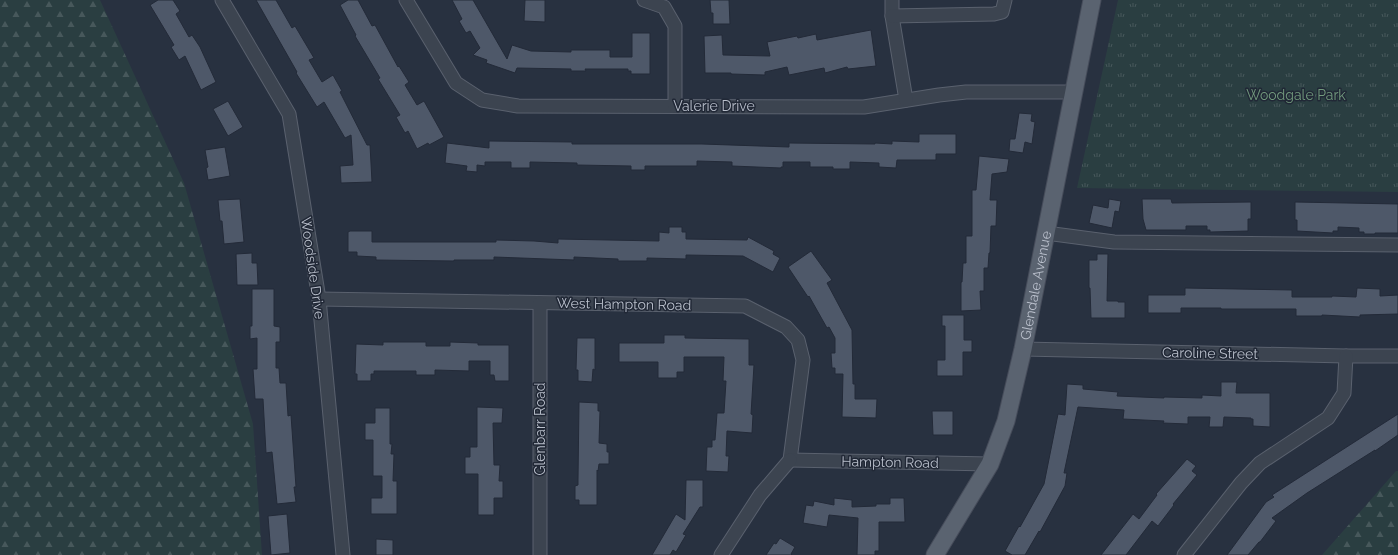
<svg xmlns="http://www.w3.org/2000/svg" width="1398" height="555" viewBox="0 0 1398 555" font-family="Raleway,sans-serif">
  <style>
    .forest { fill: url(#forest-firs) }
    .park { fill: url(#park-tufts) }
    .building { fill: #4e5869; stroke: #232a38 }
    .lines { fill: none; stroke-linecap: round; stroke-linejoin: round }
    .minor-casing { stroke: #5a616e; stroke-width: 15 }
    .major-casing { stroke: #464c5a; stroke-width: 19 }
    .minor { stroke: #3c4450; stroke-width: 13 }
    .major { stroke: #5a6370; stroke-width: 17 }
    .labels { text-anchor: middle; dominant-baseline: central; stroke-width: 3; stroke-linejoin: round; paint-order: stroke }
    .park-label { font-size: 14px; fill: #729a7d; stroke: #212836 }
    .street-label { font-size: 14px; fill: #b9bfcb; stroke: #212836 }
  </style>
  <defs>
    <pattern id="forest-firs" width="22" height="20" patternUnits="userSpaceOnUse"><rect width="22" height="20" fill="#2a3e41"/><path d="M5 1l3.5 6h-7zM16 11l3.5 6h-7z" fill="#47585b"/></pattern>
    <pattern id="park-tufts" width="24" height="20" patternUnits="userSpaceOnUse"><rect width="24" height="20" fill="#2a3e41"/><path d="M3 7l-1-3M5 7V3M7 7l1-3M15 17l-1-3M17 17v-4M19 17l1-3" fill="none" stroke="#47585b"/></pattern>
  </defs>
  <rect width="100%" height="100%" fill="#283140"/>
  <g class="forest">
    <path d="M0,0H100L184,183L253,424L262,555H0Z"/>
    <path d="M1396,471H1398V555H1322Z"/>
  </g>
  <path class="park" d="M1118,0H1398V192L1077,188Z"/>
  <g class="building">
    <path d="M158,0H173L180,11L176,14L189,37L192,35L200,47L216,82L201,90L185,56L179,60L171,47L174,45L150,5Z"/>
    <path d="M256,0H276L292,28L295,26L314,58L309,60L322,82L333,75L342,91L340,92L367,145H370L372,182L341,183L340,166L353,165L351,135L345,138L324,102L317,107L296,73L297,72Z"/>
    <path d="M348,0H358L372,26L375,25L398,67L399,66L409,82L405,85L417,105L424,101L444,137L429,145L428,143L417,149L408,131L405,133L396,117L400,115L378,79L380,78L355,36L356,35L340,5Z"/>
    <path d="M452,0H473L507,59L512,45L531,51L571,52V50H610V57H632V33H650V74H631V71H628V69H585L586,71H571V69L517,68L515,73L486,63L487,60L473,55L480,48L470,31L466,33L459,21L462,19Z"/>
    <path d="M525,0H545V22L524,21Z"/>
    <path d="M710,0H729L730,24H713V13H711Z"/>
    <path d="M871,30L876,66L848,69L847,67L825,73L824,68L789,75L787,67L765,72V75L731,74V73H705L704,36L722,35L723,55L770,56L767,42L797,36L798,38L816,34L817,40Z"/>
    <path d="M228,101L243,127L228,136L213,109Z"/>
    <path d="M1019,113L1032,114L1031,121L1035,122L1032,144L1025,142L1023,153L1009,151L1010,139H1015Z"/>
    <path d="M919,134H956V154H936V160H897L896,168L879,167V163L850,162V169H833V167H810V162H783V167H781V168L732,166V162L697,161V166H645V170H631V166L577,165V163L530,162V168H511V162H485V166L477,165V172L466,171L467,166L445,163L447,143L489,148V141L572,142V144H702L789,147V143L875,144V143L892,144V141L919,142Z"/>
    <path d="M225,147L230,176L208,180L206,168L208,167L205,150Z"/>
    <path d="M979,156L1009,159L1007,172L992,174L990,200H997L996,226H991L990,253H989L988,268H984V291H980L981,310L961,311V282H962L963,263H966V236H972V190H976Z"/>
    <path d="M240,199L244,242L224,244L222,221H220L218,200Z"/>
    <path d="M1109,199L1121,201L1119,212L1115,211L1112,228L1089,223L1093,205L1108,208Z"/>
    <path d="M1142,199H1171L1172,203L1251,202V219H1248V231L1210,232V230H1207V226H1186V230H1146L1143,219Z"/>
    <path d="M1295,202L1398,204V233H1375V234H1364V232H1359V228L1338,227V231H1333V233L1297,231V220H1295Z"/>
    <path d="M669,227H682V232H686V239L747,240L748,237L774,251L773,254L780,258L773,272L743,256L686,255V259L647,258V261H618V259L574,257V260L494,257V260H454V261L376,260V257L357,256V252H348V232L350,231H372V242H496V240L534,241L558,243V239L659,241V232L669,233Z"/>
    <path d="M811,251L832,280L827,283L852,330L853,384H855V399H877L876,418L842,417L843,374H835V368H832L831,353H835V338L829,327L827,328L809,296L808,297L788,267Z"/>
    <path d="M252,253V263H257L258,285H237L236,254Z"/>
    <path d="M1097,254H1108L1107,301H1118V302H1125V318H1091L1090,288H1089V260H1097Z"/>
    <path d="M1185,288L1292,290V297H1332V296L1356,297L1357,288L1380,289V296L1398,295V314L1360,315V317L1322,315V316H1296V309H1221V308H1181V313H1148V295H1185Z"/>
    <path d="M252,289H274V326L280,327V342H276V368H279L280,383H286L288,416L291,415L296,487H294L296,502L277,504L272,452L266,453L263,399H255L253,369H257V338L250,339V326H252Z"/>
    <path d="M942,315H964V340H972V352H963V376H937V360H945V326H942Z"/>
    <path d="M664,335H685V338L749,339V365H754L751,414L753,415L752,433L727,431L726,456H729L728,472L706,471L707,447H712V440H715L717,413H724L726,381H723L724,357H684V372H677V378H658V362H619V343H664Z"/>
    <path d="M577,338H595V370L593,369L592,382L578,381V370H576Z"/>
    <path d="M383,342H426V346H450V342L478,343V345H509V381H495L494,375H490V361H469V371L435,370V375H416V371H374V374H371V381H357V374H355L356,344L383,345Z"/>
    <path d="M1221,382H1237L1236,393H1270V427L1253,426V419H1251V418L1224,417L1223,427H1209L1210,417H1188V424L1163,423L1164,421L1123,419L1124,410L1078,407L1064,473H1067L1065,486L1040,532L1039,531L1025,555H1012L1005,551L1019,526L1020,527L1044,484L1058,414L1065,415L1067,384L1083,385V389L1118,392L1117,396L1164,398V397L1202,398V395L1221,396Z"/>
    <path d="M579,402L598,403V411H600L599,443L607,444V452H609V464H599L598,471L597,470V505H579V500H575V486L578,485V479Z"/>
    <path d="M477,407L503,408L502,423H493L494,465H500L499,481H503V498H494V515H478V474H465V457H470V447H477Z"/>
    <path d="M375,408H390V444H392L391,454H394L393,481H397V514H371V498H382V476H373V440H365V423H375Z"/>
    <path d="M932,411H953V435H933Z"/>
    <path d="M1398,414V435L1375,451V450L1307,493L1272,518L1276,521L1260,542H1259L1248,555H1227L1266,502L1274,497L1272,495Z"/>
    <path d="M1187,459L1196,466L1192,471L1197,475L1173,504L1174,505L1158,526L1152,521L1126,555H1101L1133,514L1139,519L1157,495L1156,494Z"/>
    <path d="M686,480H703V507H700L683,534L686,535L676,552L673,550L670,555H652L676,514L685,520Z"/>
    <path d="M834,498L852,500V507L876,506V504H890V498H904L905,522H879V551H875V555H857L858,518L829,515L827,527L803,523L806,505L813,506L814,501L834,505Z"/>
    <path d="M287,514L290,553L271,555L268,516Z"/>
    <path d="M780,538L795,547L791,554L792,555H766L774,543L776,544Z"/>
    <path d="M376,539L393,540V555H376Z"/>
  </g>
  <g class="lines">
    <defs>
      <g id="minor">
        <path d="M222,0L289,114L319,299L343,555"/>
        <path d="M406,0L456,83L482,100L518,106L864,107L939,95L966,92H1074"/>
        <path d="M644,0L664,7L675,26V106"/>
        <path d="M892,0V16L906,100"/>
        <path d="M892,16L994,14L1002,12L1005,0"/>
        <path d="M1046,233L1114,242L1398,245"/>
        <path d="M319,299L745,306L786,327L798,340L803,360L790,460"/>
        <path d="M1023,349L1346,356H1398"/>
        <path d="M790,460L990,464"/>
        <path d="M540,555V303"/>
        <path d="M721,555L760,495L790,460"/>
        <path d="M1184,555L1241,483L1260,463L1328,418L1344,393L1346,356"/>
      </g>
      <g id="major">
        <path id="s1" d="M935,555L990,464L1006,421L1023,349L1092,0"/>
      </g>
    </defs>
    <use href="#minor" class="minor-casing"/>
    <use href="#major" class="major-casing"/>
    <use href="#minor" class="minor"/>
    <use href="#major" class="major"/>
  </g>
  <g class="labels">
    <g class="park-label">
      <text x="1296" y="95">Woodgale Park</text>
    </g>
    <g class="street-label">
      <text x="714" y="106">Valerie Drive</text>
      <text transform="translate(313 268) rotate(82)">Woodside Drive</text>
      <text stroke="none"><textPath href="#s1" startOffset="291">Glendale Avenue</textPath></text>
      <text transform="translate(624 304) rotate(1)">West Hampton Road</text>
      <text transform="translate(1210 353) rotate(1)">Caroline Street</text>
      <text transform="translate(540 429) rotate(-90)">Glenbarr Road</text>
      <text transform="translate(890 462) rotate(1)">Hampton Road</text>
    </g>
  </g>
</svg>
